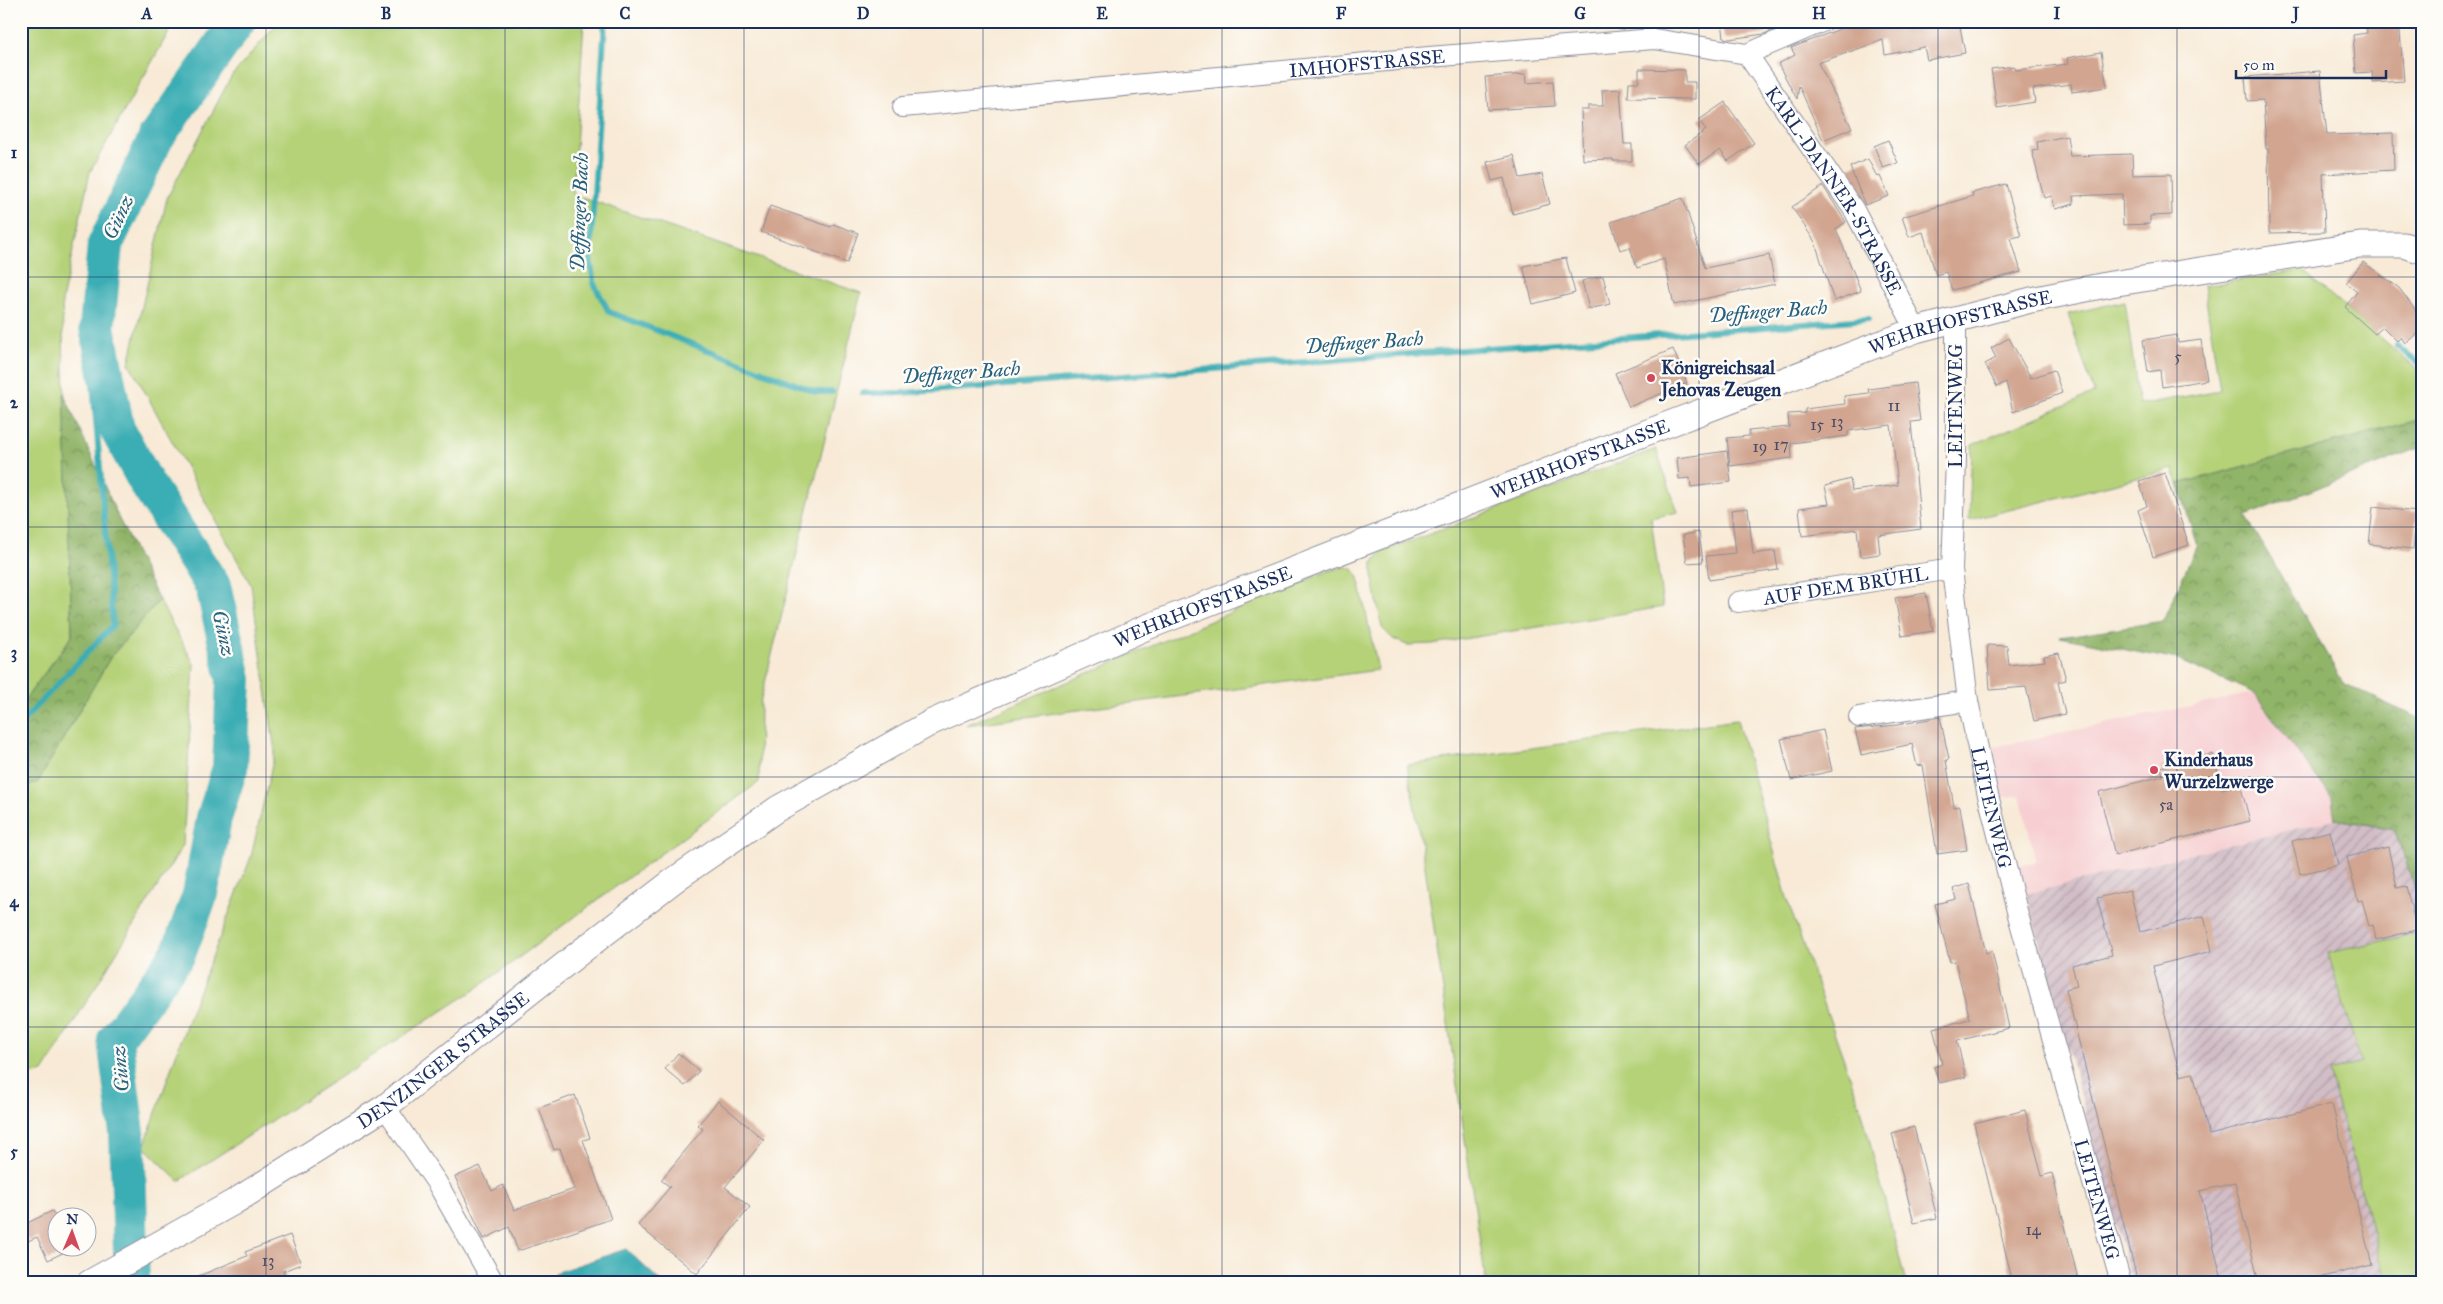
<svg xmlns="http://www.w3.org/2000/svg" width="2443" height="1304" viewBox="0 0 2443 1304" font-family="'IM FELL Great Primer',serif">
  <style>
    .built { fill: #f7cfd2 }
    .industrial { fill: url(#industrial-furrows) }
    .grass { fill: #b5d278; stroke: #68806b }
    .forest { fill: url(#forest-crowns); stroke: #567263 }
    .water { fill: #3badb4; stroke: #2b6e89 }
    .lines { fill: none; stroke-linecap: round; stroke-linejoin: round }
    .stream { stroke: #3badb4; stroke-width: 6 }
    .river { stroke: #3badb4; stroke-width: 36 }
    .building { fill: #d1a590 }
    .minor-casing { stroke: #8a8c9a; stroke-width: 22 }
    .tertiary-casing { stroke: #8a8c9a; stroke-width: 27 }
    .minor { stroke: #fff; stroke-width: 20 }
    .tertiary { stroke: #fff; stroke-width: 25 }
    .grid { fill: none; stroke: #1b2f5e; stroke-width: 1; stroke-opacity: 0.55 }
    .poi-dot { fill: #d1495b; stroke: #fdfcf7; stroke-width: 2 }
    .labels { text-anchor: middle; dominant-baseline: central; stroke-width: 5; stroke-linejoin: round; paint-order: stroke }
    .number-label { font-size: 16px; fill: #484c6a }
    .street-label { font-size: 19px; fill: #1b2f5e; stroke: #fdfcf7 }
    .poi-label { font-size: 19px; font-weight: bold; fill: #1b2f5e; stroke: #fdfcf7; text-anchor: start }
    .water-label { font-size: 20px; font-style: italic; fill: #286180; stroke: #fdfcf7 }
    .neatline { fill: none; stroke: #1b2f5e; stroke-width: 2 }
    .grid-label { font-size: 16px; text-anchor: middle; font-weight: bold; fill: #1b2f5e }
  </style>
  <defs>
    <pattern id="industrial-furrows" width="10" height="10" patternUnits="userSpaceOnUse" patternTransform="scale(1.25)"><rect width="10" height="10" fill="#d2bdc6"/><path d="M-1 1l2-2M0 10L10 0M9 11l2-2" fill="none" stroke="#aa9aa4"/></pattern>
    <pattern id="forest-crowns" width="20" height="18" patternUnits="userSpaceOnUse" patternTransform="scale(1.25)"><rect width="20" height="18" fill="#90b468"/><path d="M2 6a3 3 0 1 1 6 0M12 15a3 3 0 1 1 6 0" fill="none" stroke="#759359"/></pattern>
  </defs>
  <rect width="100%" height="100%" fill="#fdfcf7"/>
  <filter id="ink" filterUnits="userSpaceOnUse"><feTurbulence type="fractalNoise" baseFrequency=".02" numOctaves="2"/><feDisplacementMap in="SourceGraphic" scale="10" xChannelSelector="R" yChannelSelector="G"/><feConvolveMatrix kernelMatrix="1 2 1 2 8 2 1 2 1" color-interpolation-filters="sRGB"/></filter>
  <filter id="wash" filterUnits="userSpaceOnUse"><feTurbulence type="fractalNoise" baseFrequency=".0096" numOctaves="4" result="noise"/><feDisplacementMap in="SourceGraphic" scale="20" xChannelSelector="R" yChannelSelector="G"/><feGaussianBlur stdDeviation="1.12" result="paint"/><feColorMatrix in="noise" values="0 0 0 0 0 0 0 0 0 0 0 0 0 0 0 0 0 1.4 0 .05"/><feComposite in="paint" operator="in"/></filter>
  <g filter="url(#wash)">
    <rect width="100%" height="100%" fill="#f8ead6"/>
    <path class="built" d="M2254,693L2332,798L2335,819L2026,894L2019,866L2036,862L2020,795L2002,798L1993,747Z"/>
    <path class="industrial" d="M2335,819L2394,828L2422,907V932L2329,953L2361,1063L2329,1072L2387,1283H2132L2026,894Z"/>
    <g class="grass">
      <path d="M21,21H175L90,172L62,301L72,636L21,705Z"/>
      <path d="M279,21H584L573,194L861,293L760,703L759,782L476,989L179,1181L144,1147L191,1011L251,857L275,752L251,585L129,363L167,198L231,77Z"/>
      <path d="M2302,270L2422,374V419L2178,484L2173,469L1969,520L1972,445L2094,393L2068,314L2125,301L2139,405L2220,390L2204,286Z"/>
      <path d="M1656,449L1678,512L1651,518L1663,607L1432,644L1407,645L1393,639L1382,628L1373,579V562L1382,552Z"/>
      <path d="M1344,567L1352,568L1358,576L1378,670L966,725L1328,571Z"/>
      <path d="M159,600L194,664L183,845L43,1072L21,1078V789L38,782L110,658Z"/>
      <path d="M1737,720L1789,905L1861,1108L1906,1283H1486L1424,860L1407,765Z"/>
      <path d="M2422,932V1283H2387L2329,1072L2361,1063L2328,953Z"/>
    </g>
    <g class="forest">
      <path d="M64,394L119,519L159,600L110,658L38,782L21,789V705L72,636Z"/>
      <path d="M2422,419V447L2246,516L2344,684L2422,720V907L2394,829L2335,819L2332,798L2254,693L2178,660L2060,637L2163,621L2197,545L2178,484Z"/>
    </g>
    <path class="water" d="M626,1249L662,1283H559L555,1273Z"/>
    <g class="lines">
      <g class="stream">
        <path d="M605,21L590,258L594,284L609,312L816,392H832"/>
        <path d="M2397,346L2422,367"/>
        <path d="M863,393H902L1868,319"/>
        <path d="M21,723L113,625L93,384L97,327"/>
      </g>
      <path class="river" d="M132,1283L127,1133L115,1040L178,954L200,895L214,818L230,768L234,679L213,586L147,484L117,429L97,327L105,245L156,138L238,21"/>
    </g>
    <g id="blocks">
      <g class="building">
        <path d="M1722,21H1784V25L1764,34L1729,39L1724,38Z"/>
        <path d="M1860,21L1864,27L1892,21H1959L1965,53L1927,60L1924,47L1885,55L1883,40L1818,63L1852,128L1823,140L1799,86L1797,99L1778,64L1795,55L1791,48Z"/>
        <path d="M2366,21H2399L2404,81L2373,83L2372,72L2356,73L2353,35L2367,33Z"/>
        <path d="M2101,52L2107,87L2072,92L2071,84L2033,89L2035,102L1997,108L1991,69L2014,66L2016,70L2068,64L2067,58Z"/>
        <path d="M1639,69L1685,70V82H1695V99L1628,98L1629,82H1639Z"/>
        <path d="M2320,71L2327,135L2393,133L2394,170L2323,174L2325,232L2269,233L2268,149H2266L2263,100L2247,101L2245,77Z"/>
        <path d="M1526,74L1527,83L1553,81L1555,106L1488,110L1485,77Z"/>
        <path d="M1620,89L1624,144H1632V161H1613V159L1583,160L1581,110H1588V106H1603L1602,90Z"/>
        <path d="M1725,102L1754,143L1728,161L1720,150L1699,164L1685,145L1706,130L1699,120Z"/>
        <path d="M2067,136L2070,156L2132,154L2133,175L2171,174L2172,215L2150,216V224L2123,225L2122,194L2073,196L2074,204L2055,209L2052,196L2044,198L2032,151L2038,150L2037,142Z"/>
        <path d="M1888,140L1898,163L1883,168L1874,146Z"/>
        <path d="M1514,155L1520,178L1542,174L1550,204L1513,214L1504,178L1492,181L1487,162Z"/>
        <path d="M1868,159L1877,177L1880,176L1889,196L1865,205L1850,167Z"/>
        <path d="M2006,184L2021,236L2011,238L2021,272L1952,290L1946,272L1936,275L1923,232L1909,237L1902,217L1973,196L1972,193Z"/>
        <path d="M1823,186L1846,222L1836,229L1861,291L1834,301L1815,242L1792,207Z"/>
        <path d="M1683,198L1705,268L1769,255L1775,284L1674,305L1664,259L1637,268L1630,247L1620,250L1611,222Z"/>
        <path d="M770,206L831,227L833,224L858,233L847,263L761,232Z"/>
        <path d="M1566,258L1575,293L1533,304L1523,266Z"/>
        <path d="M2363,262L2399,288L2422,319V331L2405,343L2401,337L2397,341L2383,327L2375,334L2345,307L2357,292L2346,283Z"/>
        <path d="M1603,276L1610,304L1589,309L1582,281Z"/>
        <path d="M2177,335L2178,343L2201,340L2207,380L2162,387L2160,370L2148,372L2143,340Z"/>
        <path d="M2009,338L2031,378L2054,370L2062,393L2013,412L2006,382L1997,387L1985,364L1996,358L1991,348Z"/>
        <path d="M1673,349L1687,383L1629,407L1615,373Z"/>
        <path d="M1915,383L1920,421L1911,422L1921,529L1878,535L1880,554L1860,557L1857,529L1802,536L1799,508L1829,504L1825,486L1850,479L1852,491L1898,485L1891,425L1848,431V436L1791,443L1792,458L1730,466L1727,438L1749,436V431L1789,427L1788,414L1805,413V409L1845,404L1844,396L1869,393L1868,389Z"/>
        <path d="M1727,451L1731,482L1691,487L1690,478L1679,479L1677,458Z"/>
        <path d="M2165,473L2189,545L2153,557L2138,510L2147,506L2139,481Z"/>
        <path d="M2373,507L2417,512L2413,549L2369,544Z"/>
        <path d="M1748,508L1753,554L1775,551L1778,570L1709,580L1706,556L1736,553L1731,510Z"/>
        <path d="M1699,532L1703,562L1687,563L1683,535Z"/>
        <path d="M1926,593L1933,631L1902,636L1895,598Z"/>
        <path d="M1987,645L2007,646L2009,665L2045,661L2044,656L2059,653L2066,680L2058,682L2065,714L2034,721L2026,687L1990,690Z"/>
        <path d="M1940,717L1949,759L1946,760L1954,807L1960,806L1967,850L1937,854L1923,765L1917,766L1912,744L1861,755L1855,729L1897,725Z"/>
        <path d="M1823,730L1832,771L1791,780L1781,739Z"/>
        <path d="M2213,754L2222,789L2240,784L2250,821L2115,855L2099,792L2163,776L2161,767Z"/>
        <path d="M2330,831L2338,865L2300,874L2292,841Z"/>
        <path d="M2388,847L2397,888L2406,886L2417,930L2376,940L2373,925L2369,926L2362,900L2358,901L2347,857Z"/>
        <path d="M1969,884L1986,953L1992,951L2009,1028L1957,1041L1966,1077L1939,1083L1934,1067L1942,1064L1933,1028L1970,1019L1955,961L1950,962L1935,904L1956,899L1953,889Z"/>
        <path d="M2130,890L2140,932L2204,916L2212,951L2153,966L2180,1076L2193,1073L2209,1135L2332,1104L2372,1265L2298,1283H2259L2235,1183L2200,1191L2221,1276L2203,1281L2204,1283H2138L2066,989L2077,986L2072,965L2112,955L2097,898Z"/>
        <path d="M678,1053L699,1071L685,1086L665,1069Z"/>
        <path d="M575,1095L590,1138L583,1140L611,1219L518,1251L509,1227L484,1239L455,1177L480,1166L492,1191L503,1185L514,1210L574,1189L560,1148L554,1150L539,1108Z"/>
        <path d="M718,1101L764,1140L725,1187L750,1207L697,1274L638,1225L670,1187L661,1180L703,1129L698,1125Z"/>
        <path d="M2025,1110L2042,1176L2052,1173L2079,1283H2013L1974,1123Z"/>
        <path d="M1914,1127L1937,1218L1914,1223L1892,1133Z"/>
        <path d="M52,1211L58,1221V1246H70L71,1249L48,1260L37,1237L28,1241L21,1226Z"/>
        <path d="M290,1235L301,1264L283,1271L286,1277L272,1283H182L247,1256L245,1252Z"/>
      </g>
    </g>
  </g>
  <g filter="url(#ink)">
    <use href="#blocks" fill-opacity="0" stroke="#8a8c9a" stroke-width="1"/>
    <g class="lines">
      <defs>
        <g id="minor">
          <path id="s1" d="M1747,54L1854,210L1916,330"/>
          <path id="s2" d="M903,107L1429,57L1654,39L1747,54L1824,21"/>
          <path id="s3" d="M1956,319V459L1952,569L1968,701L1987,791L2018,915L2121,1283"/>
          <path id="s4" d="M1738,602L1952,569"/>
          <path d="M1859,717L1968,701"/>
          <path d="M385,1107L437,1183L494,1283"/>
        </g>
        <g id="tertiary">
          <path id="s5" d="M89,1283L234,1202L385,1107L583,950L677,878L777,809L932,722L1147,627L1627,440L1916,330L2031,300L2111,284L2360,245H2404L2422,251"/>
        </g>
      </defs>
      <use href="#minor" class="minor-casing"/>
      <use href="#tertiary" class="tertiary-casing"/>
      <use href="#minor" class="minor"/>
      <use href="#tertiary" class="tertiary"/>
    </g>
  </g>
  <path class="grid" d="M266,21V1283M505,21V1283M744,21V1283M983,21V1283M1222,21V1283M1460,21V1283M1699,21V1283M1938,21V1283M2177,21V1283M21,277H2422M21,527H2422M21,777H2422M21,1027H2422"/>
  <g class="poi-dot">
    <circle cx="1651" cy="378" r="5"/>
    <circle cx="2154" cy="770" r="5"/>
  </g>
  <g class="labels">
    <g class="number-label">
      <text x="2178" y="356">5</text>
      <text x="1894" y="405">11</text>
      <text x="1837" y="421">13</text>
      <text x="1817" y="424">15</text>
      <text x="1781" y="444">17</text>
      <text x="1760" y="446">19</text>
      <text x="2166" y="804">5a</text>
      <text x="2033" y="1229">14</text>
      <text x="268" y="1260">13</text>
    </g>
    <g class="street-label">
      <text stroke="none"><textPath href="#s2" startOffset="466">IMHOFSTRASSE</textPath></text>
      <text stroke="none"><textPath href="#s1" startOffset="162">KARL-DANNER-STRASSE</textPath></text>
      <text stroke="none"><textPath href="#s5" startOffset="2119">WEHRHOFSTRASSE</textPath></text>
      <text transform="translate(1955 406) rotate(-90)">LEITENWEG</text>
      <text stroke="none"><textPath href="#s5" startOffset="1714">WEHRHOFSTRASSE</textPath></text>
      <text stroke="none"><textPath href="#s4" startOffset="109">AUF DEM BRÜHL</textPath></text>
      <text stroke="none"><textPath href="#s5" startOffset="1309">WEHRHOFSTRASSE</textPath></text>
      <text stroke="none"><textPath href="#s3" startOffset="492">LEITENWEG</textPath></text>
      <text stroke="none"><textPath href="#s5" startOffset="419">DENZINGER STRASSE</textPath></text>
      <text stroke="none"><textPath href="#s3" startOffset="898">LEITENWEG</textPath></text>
    </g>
    <g class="poi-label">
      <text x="1661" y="367">Königreichsaal<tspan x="1661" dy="22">Jehovas Zeugen</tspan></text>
      <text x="2164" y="759">Kinderhaus<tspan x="2164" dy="22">Wurzelzwerge</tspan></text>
    </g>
    <g class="water-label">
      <text transform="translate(579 212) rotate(-88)">Deffinger Bach</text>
      <text transform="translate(118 217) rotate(-65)">Günz</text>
      <text transform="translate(1768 311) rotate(-4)">Deffinger Bach</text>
      <text transform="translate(1364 342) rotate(-4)">Deffinger Bach</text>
      <text transform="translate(961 372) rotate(-4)">Deffinger Bach</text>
      <text transform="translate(224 633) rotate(78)">Günz</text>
      <text transform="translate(120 1069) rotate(-95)">Günz</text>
    </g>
  </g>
  <rect width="2443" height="1304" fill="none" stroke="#fdfcf7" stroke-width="55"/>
  <g transform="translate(72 1232) rotate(2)"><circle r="24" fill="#fdfcf7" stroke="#a3aaba"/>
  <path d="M0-4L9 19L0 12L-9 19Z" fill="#d1495b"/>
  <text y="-8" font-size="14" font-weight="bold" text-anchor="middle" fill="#1b2f5e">N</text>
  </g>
  <path d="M2236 70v8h150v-8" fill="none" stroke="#1b2f5e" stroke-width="2.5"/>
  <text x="2243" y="70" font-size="15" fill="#1b2f5e" stroke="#fdfcf7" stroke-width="4" paint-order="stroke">50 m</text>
  <rect x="28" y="28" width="2388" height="1248" class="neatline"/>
  <g class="grid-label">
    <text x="147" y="19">A</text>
    <text x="386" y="19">B</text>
    <text x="625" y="19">C</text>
    <text x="863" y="19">D</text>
    <text x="1102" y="19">E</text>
    <text x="1341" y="19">F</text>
    <text x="1580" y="19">G</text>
    <text x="1819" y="19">H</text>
    <text x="2057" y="19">I</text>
    <text x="2296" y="19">J</text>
    <text x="14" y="158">1</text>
    <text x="14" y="408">2</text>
    <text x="14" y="658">3</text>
    <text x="14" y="907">4</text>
    <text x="14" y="1157">5</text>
  </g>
</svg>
